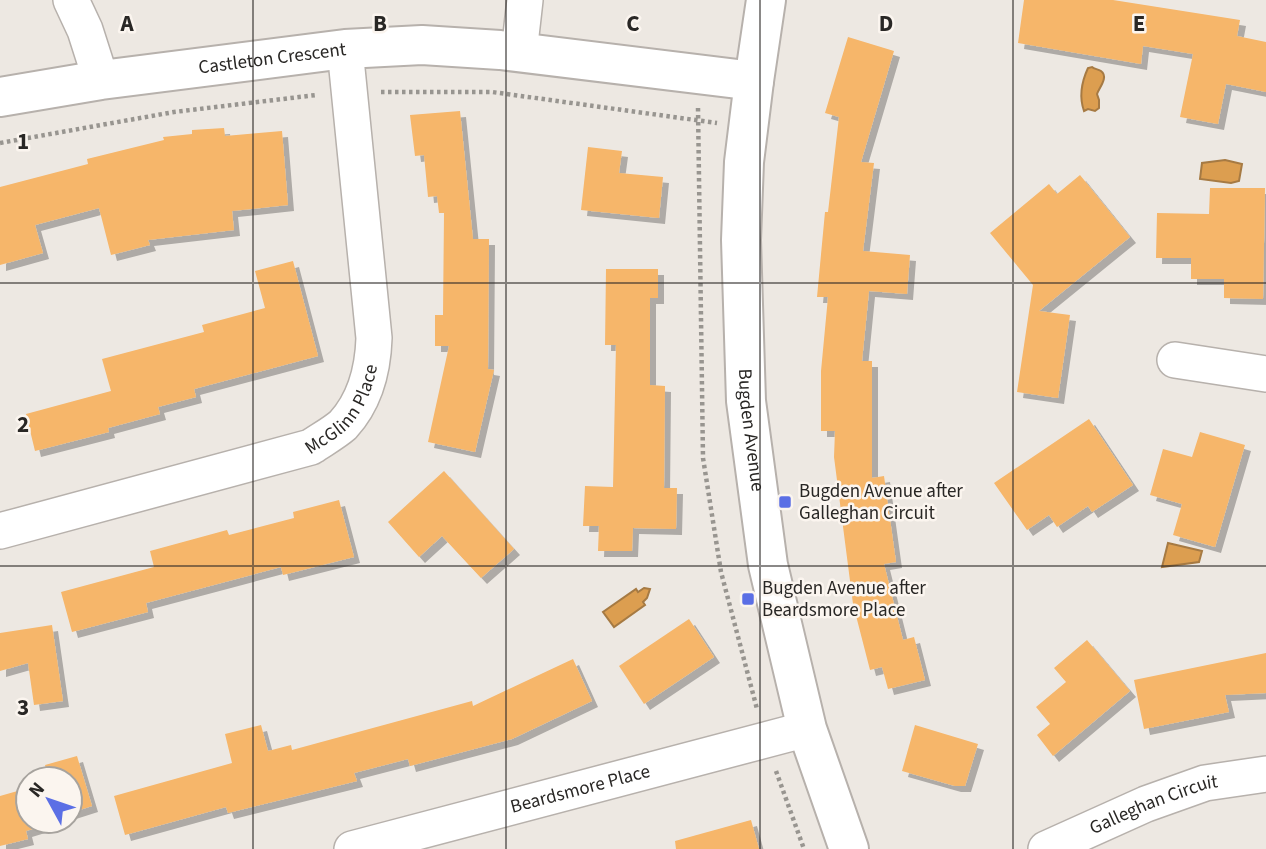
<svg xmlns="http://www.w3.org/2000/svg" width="1266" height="849" viewBox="0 0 1266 849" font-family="'Source Sans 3',sans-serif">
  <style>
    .water { fill: #dc9e50; stroke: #a67a43; stroke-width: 2 }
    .building { fill: #f6b66a; filter: url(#shadow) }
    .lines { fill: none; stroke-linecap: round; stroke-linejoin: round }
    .minor-casing { stroke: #b7b1ac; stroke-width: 38 }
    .tertiary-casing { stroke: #b7b1ac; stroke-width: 42 }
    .path { stroke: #989590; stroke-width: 4.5; stroke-dasharray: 3.5 3.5; stroke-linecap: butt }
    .minor { stroke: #fff; stroke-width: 35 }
    .tertiary { stroke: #fff; stroke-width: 38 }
    .grid { fill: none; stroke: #292725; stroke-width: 2; stroke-opacity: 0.55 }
    .poi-dot { fill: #5b6fe5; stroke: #fbf5ef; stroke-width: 2.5 }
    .labels { text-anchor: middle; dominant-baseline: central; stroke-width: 5; stroke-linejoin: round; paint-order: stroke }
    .street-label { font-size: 19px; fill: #292725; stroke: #fbf5ef }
    .poi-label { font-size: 19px; fill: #292725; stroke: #fbf5ef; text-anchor: start }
    .grid-label { font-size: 23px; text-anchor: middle; font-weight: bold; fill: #292725; stroke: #fbf5ef; stroke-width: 5; stroke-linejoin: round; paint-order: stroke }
  </style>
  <defs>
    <filter id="shadow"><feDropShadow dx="6" dy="6" stdDeviation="0" flood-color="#0004"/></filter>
  </defs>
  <rect width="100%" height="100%" fill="#ede8e2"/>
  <g class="water">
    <path d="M1092,67C1094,69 1098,69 1101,71C1109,77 1099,88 1097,94L1099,100V108L1095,111L1088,109L1084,111C1079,97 1082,81 1088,68Z"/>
    <path d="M1225,160L1242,164L1239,181L1231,183L1200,179L1202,163Z"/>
    <path d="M1168,543L1202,551L1199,562L1162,567Z"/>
    <path d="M644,588L650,589L647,598L643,602L645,605L614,627L603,612L636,589L638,592Z"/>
  </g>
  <g class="building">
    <path d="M1024,0H1113L1240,20L1237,36L1266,42V92L1226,84L1218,124L1180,117L1193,54L1143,46L1141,64L1018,43Z"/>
    <path d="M848,37L894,51L861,162L874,163L863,251L910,255L907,294L869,291L862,361H872V478L884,476L896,562L884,564L903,640L914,637L925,680L888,689L882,667L870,670L853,604L834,457L835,431H821V371L828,297H817L825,212H828L839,117L825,113Z"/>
    <path d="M460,111L473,239H489L488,369L494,370L475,452L428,442L449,346H435V315H443L444,213H439L437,196L428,197L424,155L415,156L410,115Z"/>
    <path d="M224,128L225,136L282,131L288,205L232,211L234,230L148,240L150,245L111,255L99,208L35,225L43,253L0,265V187L88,164L87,159L164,140L163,137L192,134V130Z"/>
    <path d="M588,147L622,151L619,173L663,177L659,218L581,210Z"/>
    <path d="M1080,175L1130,237L1039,311L1070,315L1058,398L1017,392L1033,285L990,233L1049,184L1057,194Z"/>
    <path d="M1210,188H1265L1263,299L1224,298V279H1191V258H1156L1157,213L1209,214Z"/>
    <path d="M293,261L318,356L194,389L196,397L158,407L160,414L108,428L109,432L35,451L26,414L111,391L102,359L204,332L202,325L265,308L255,271Z"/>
    <path d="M606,269H658V298H650V385L665,386L664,488H677L676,529L633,528L632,551H598L599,526H583L585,486L613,487L616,345H605Z"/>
    <path d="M1089,419L1133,485L1092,512L1088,506L1057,527L1049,515L1027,530L994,483Z"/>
    <path d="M1200,432L1245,445L1215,547L1173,535L1182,504L1150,495L1163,449L1192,457Z"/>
    <path d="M444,471L514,549L481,578L442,536L419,557L388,522Z"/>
    <path d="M339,500L354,557L283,575L281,567L146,603L148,612L72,632L61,592L154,567L150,551L227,530L229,535L294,518L293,512Z"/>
    <path d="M689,619L714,657L644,704L619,666Z"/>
    <path d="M52,625L63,701L34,705L28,663L0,671V633Z"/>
    <path d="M1087,640L1130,691L1053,756L1037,735L1050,724L1036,707L1066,682L1054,668Z"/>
    <path d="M1266,653V693L1225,695L1229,712L1144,729L1134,680Z"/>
    <path d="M573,659L592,701L512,739L410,766L408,759L354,773L357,781L228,813L226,807L125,835L114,796L232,763L225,734L261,725L268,751L291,745L292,750L472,701L473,706Z"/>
    <path d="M915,725L978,744L965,786H955L902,771Z"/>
    <path d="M77,756L92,806L70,813V779H49L45,765Z"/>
    <path d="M28,788V821H59L26,831L28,839L0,846V796Z"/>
    <path d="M751,820L759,849H676L675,841Z"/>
  </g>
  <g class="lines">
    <defs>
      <g id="minor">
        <path d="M71,0L85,30L101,80"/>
        <path d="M519,53L525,0"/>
        <path d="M1175,360L1266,374"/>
        <path id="s1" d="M0,531L311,447C321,440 334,433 343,425C365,401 373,370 374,338L345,49"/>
        <path id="s2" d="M352,849L807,729"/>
        <path id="s3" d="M1046,849L1146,804L1205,783L1266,774"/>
      </g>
      <g id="tertiary">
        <path id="s4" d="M766,0L754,81L744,162L741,240L746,401L768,565L807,729L849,849"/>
        <path id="s5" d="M0,97L101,80L345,49L422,45L500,50L754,81"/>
      </g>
    </defs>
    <use href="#minor" class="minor-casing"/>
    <use href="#tertiary" class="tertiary-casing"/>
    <g class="path">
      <path d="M381,92H492L717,123"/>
      <path d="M698,108L703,458L721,572L757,709"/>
      <path d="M0,143L174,112L316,95"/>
      <path d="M776,771L804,849"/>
    </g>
    <use href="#minor" class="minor"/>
    <use href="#tertiary" class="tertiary"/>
  </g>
  <path class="grid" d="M253,0V849M506,0V849M760,0V849M1013,0V849M0,283H1266M0,566H1266"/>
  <g class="poi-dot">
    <rect x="778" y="495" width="14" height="14" rx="3.5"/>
    <rect x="741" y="592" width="14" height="14" rx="3.5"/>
  </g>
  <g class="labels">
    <g class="street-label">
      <text stroke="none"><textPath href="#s5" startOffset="275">Castleton Crescent</textPath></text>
      <text stroke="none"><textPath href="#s1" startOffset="373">McGlinn Place</textPath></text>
      <text stroke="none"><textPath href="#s4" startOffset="432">Bugden Avenue</textPath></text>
      <text stroke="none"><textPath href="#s2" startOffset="236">Beardsmore Place</textPath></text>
      <text stroke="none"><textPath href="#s3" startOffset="117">Galleghan Circuit</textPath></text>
    </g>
    <g class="poi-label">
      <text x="799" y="491">Bugden Avenue after<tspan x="799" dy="22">Galleghan Circuit</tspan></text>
      <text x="762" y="588">Bugden Avenue after<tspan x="762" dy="22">Beardsmore Place</tspan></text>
    </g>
  </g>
  <g class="grid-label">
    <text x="127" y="31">A</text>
    <text x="380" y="31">B</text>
    <text x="633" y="31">C</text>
    <text x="886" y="31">D</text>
    <text x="1139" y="31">E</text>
    <text x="23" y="149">1</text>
    <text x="23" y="432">2</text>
    <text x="23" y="715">3</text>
  </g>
  <g transform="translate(49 800) rotate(310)"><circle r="33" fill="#fbf5ef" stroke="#a7a39e" stroke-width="2"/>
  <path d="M0-5L12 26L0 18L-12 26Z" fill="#5b6fe5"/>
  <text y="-10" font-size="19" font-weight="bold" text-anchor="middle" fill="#292725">N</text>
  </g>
</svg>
